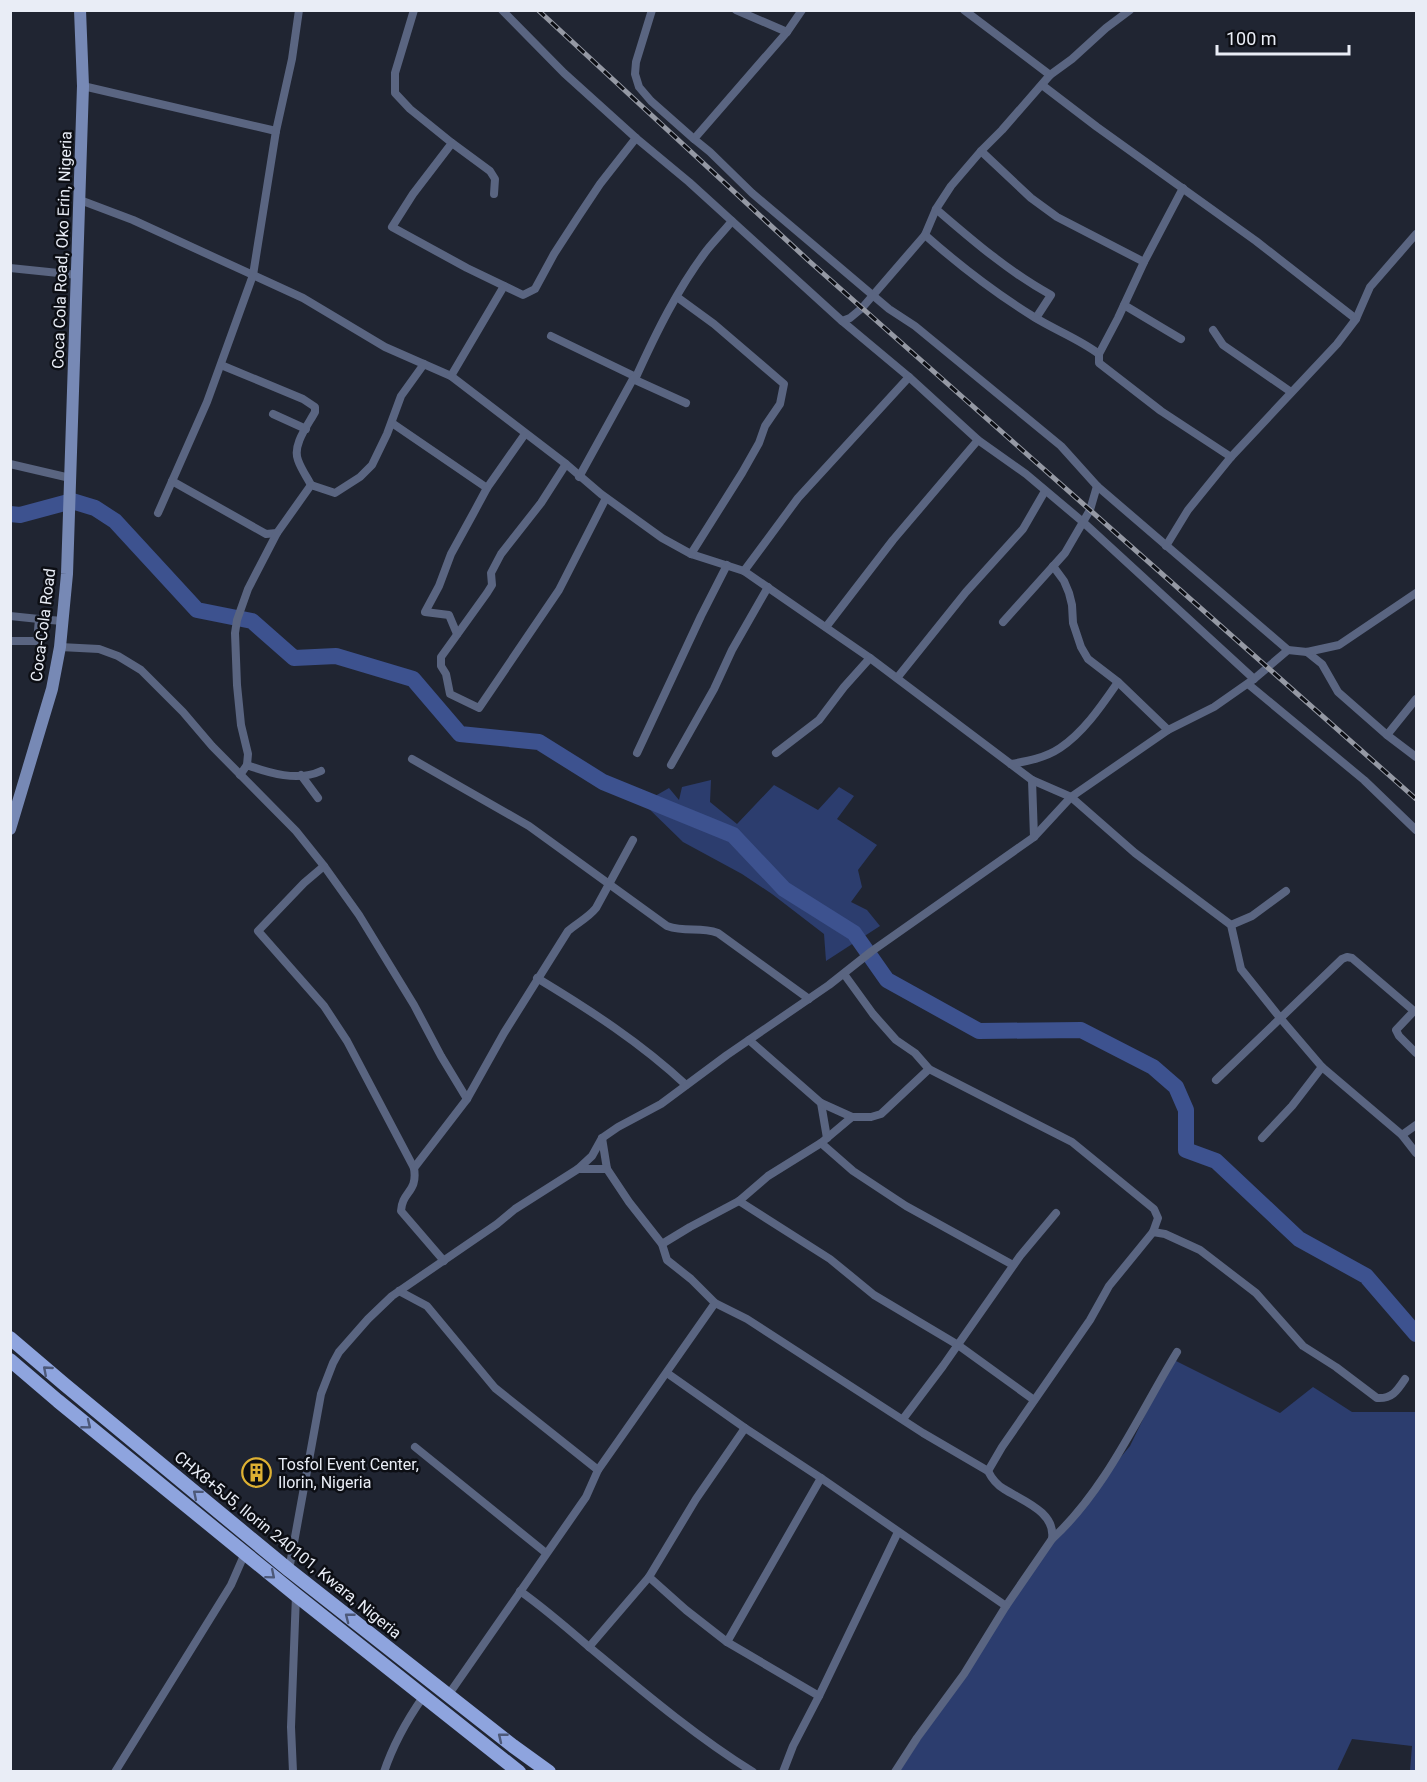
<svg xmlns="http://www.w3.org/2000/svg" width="1427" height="1782" viewBox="0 0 1427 1782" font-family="Roboto,sans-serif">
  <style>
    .green { fill: #2c3d6e }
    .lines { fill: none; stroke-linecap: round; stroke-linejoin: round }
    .river { stroke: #3d528f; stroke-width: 16 }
    .street { stroke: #5a6581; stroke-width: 8 }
    .secondary { stroke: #7789b5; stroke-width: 12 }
    .primary { stroke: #8ea4de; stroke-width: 14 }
    .rail-casing { stroke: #9599a4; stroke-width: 5 }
    .rail { stroke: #0c0e14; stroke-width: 3; stroke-dasharray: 9; stroke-linecap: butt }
    .oneway { stroke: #4d5979 }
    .labels { text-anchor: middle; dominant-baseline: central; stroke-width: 5; stroke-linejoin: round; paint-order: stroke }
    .street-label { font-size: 16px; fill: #e9edf6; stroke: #0c0e14 }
    .poi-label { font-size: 16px; fill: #e9edf6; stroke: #0c0e14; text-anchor: start }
  </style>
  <rect width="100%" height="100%" fill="#202532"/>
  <g class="green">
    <path d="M711,780L710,802L737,824L774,785L818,810L839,787L854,796L837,819L877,845L858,870L862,887L851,902L867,910L880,926L826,961L824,934L772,894L742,874L683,842L643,803L669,788L679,800L682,787Z"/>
    <path d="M1172,1359L1280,1413L1313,1387L1352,1412H1416V1771H1410L1412,1746L1352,1739L1337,1771L899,1772L1052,1539L1130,1446Z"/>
  </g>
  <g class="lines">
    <path class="river" d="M10,514L20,515L72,501L95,508L115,521L197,610L252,621L294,658L336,656L413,679L460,734L539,742L603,782L733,835L784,889L854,933L887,980L979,1031L1081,1030L1153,1067L1176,1087L1186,1110V1150L1216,1161L1299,1239L1366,1276L1416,1334"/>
    <g class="street">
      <path d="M414,10L395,73V93L410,109L452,143L413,194L392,227L467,268L523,295L535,289L554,254L578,217L600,184L636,138"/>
      <path d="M502,10L564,73L636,138L689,182L842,321L850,318L862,308L925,235L936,209L951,186L981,151L1002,130L1050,75L1072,59L1106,28L1130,10"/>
      <path d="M652,10L636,62L635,74L639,87L651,101L694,139"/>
      <path d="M736,10L787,32"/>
      <path d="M802,10L787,32L694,139L710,152L752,193L889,309L915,326L1061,446L1097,486L1288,650"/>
      <path d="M964,10L1050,75"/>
      <path d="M1042,85L1097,127L1256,241L1356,319"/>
      <path d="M83,86L276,131"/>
      <path d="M452,143L490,171L495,179L494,194"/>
      <path d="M981,151L1031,198L1057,217L1144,262"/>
      <path d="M80,200L133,220L303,298L385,347L451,376L566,464L601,494L662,538L691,554L744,571L870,658L1032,780L1071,797L1135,853L1231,925L1241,969L1281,1019L1322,1067L1402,1135L1416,1153"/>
      <path d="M936,209C972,240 1009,272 1051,295L1036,318"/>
      <path d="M925,235C959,265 995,293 1034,317C1055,330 1079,339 1099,354V363L1161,411L1231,457"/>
      <path d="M10,268L78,275"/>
      <path d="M677,297L714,324L784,384L780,404L765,426L759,443L742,473L691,554"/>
      <path d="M1124,305L1181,339"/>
      <path d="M842,321L909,377L978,440L1026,474L1083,522L1254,679"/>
      <path d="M1213,330L1223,345L1291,392"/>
      <path d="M551,336L636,377"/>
      <path d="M1099,354L1118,318L1144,262L1183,188"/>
      <path d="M221,365L303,399L315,407V412C308,425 292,445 298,460C301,469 307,477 311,485"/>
      <path d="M451,376L504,286"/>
      <path d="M633,379L686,403"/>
      <path d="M273,414L306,429"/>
      <path d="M392,423L487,488"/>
      <path d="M10,464L70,478"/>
      <path d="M566,464L541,503L501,554L491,573L492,585L487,593L441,657V666L446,674L450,694L479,708L559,590L606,498"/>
      <path d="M579,477L633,379L636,377C656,333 678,288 707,250C715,240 724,231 732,221"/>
      <path d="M172,481L266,534L277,533L311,485L335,493L360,477L372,465L387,434L401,396L424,364"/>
      <path d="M158,513L207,402L253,275L276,131L292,59L299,10"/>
      <path d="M1166,546L1188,510L1231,457L1337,344L1356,319L1370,287L1416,234"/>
      <path d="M1053,566L1064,581L1069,593L1072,605L1073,623L1081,647L1088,659L1118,682L1168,730"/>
      <path d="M744,571L798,498L909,377"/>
      <path d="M10,616L39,619"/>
      <path d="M1003,622L1065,553L1090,510L1097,486"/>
      <path d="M826,627L893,540L978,440"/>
      <path d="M457,634L449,615L425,612L439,586L451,554L473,514L487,488L525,434"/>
      <path d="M10,641H37L39,619L62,621"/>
      <path d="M60,647L99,649L118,656L141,670L183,712L212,746L296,831L324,866L359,915L414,1005L441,1056L467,1099"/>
      <path d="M1307,652L1322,664L1338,692L1387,735L1416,757"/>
      <path d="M897,678L966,592L1023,529L1045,491"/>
      <path d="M1248,684L1364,780L1416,830"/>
      <path d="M1387,735L1416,699"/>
      <path d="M637,753L701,616L727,565"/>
      <path d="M776,753L819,720L844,687L870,658"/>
      <path d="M412,759L529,826L667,926C687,933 699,926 718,933L809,999"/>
      <path d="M1011,764C1028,761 1045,758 1060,748C1084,732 1102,705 1118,682"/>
      <path d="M247,765L248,754L241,725L237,685L235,633L237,620L248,589L277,533"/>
      <path d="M671,765L714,689L732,650L768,587"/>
      <path d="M240,775L247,765C269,773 298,782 321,771"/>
      <path d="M301,775L318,798"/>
      <path d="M1032,780L1034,837"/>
      <path d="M324,866L304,883L258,931L324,1006L347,1041L414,1168C418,1193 402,1191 401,1211L444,1261"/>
      <path d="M1231,925L1252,916L1286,891"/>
      <path d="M844,974L873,1014L896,1040L915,1053L929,1069L1072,1142L1154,1209L1158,1218L1153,1232L1109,1286L1090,1320L1002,1447L988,1471"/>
      <path d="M537,978C590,1010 641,1043 686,1085"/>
      <path d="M749,1040L821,1103L827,1138"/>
      <path d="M1216,1080L1342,959L1347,957L1352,958L1414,1011L1396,1030L1399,1036L1416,1053"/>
      <path d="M821,1103L852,1117"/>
      <path d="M1402,1135L1416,1125"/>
      <path d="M602,1138L607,1169L629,1202L662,1244L667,1260L691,1279L715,1303L747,1319L923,1433L988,1471C992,1479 997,1485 1004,1489C1023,1501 1056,1512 1052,1539L1006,1606L964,1674L917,1738L895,1772"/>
      <path d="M1262,1138L1292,1106L1322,1067"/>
      <path d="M821,1143L853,1171L906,1206L1013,1265"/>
      <path d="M414,1168L467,1099L504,1033L568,931C577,923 588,918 596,908L633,840"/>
      <path d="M578,1169H607"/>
      <path d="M739,1201L830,1259L874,1295L958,1345L1034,1400"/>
      <path d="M1153,1232L1165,1234L1200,1250L1256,1293L1303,1346L1336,1367L1377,1398C1392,1399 1397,1391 1405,1379"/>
      <path d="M662,1244L690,1227L739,1201L768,1176L821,1143L852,1117H871L881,1114L929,1069"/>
      <path d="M399,1291L427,1306L495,1388L598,1470"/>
      <path d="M667,1373L745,1428L821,1478L1006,1606"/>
      <path d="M903,1419L943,1366L1020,1256L1056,1213"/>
      <path d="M415,1447L546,1553"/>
      <path d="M1052,1539C1106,1490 1139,1414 1177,1352"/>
      <path d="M289,1570L321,1394L333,1363L339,1352L368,1319L392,1296L497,1224L515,1209L578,1169L592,1156L602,1138L618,1127L661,1104L727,1055L829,985L872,951L1034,837L1071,797L1168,730L1214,707L1254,679L1288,650L1307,652L1339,645L1416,593"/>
      <path d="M649,1577L686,1610L727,1642L819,1696"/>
      <path d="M520,1591C544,1608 566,1627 588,1646C641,1690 695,1736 753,1772"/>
      <path d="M727,1642L821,1478"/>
      <path d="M589,1647L649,1577L696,1499L745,1428"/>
      <path d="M449,1694L586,1497L598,1470L715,1303"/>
      <path d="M115,1772L231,1585L245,1553"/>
      <path d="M293,1772L291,1727L296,1595"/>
      <path d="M384,1772C393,1745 407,1720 423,1697"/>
      <path d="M783,1772L793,1746L819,1696L898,1532"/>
    </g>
    <path class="secondary" d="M10,829L52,689L60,647L67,574L83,86L80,10"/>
    <g class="primary">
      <path d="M10,1338L64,1384L289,1570L513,1746L549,1772"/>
      <path d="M10,1360L58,1401L296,1595L519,1772"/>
    </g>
    <defs>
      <path id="rail" d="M538,10L809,261L1416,799"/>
    </defs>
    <use href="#rail" class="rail-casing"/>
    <use href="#rail" class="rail"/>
  </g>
  <defs><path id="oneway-chevron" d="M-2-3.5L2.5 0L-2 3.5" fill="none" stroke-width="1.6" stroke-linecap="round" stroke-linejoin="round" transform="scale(1.5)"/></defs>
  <g class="oneway">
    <use href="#oneway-chevron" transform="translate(47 1370) rotate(-139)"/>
    <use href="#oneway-chevron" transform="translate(87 1425) rotate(39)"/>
    <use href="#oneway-chevron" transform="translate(197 1494) rotate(-140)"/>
    <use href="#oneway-chevron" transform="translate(271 1575) rotate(40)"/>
    <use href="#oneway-chevron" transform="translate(349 1617) rotate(-142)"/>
    <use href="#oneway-chevron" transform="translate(502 1737) rotate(-141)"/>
  </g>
  <defs>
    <symbol id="building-ring" viewBox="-11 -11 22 22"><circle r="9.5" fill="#0c0e14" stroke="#deb133" stroke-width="1.5"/><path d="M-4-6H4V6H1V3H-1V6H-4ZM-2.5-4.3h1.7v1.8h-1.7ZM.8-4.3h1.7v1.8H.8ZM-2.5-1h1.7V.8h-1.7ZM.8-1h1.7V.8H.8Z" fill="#deb133"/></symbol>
  </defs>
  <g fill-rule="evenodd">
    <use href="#building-ring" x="240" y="1456" width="33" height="33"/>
  </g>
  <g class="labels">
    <g class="street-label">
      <text transform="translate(62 250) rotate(-88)">Coca Cola Road, Oko Erin, Nigeria</text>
      <text transform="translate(43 625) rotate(-83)">Coca-Cola Road</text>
      <text transform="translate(288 1545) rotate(39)">CHX8+5J5, Ilorin 240101, Kwara, Nigeria</text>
    </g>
    <g class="poi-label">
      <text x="278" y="1464">Tosfol Event Center,<tspan x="278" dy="18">Ilorin, Nigeria</tspan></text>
    </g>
  </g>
  <rect width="1427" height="1782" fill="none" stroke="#e9edf6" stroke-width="24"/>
  <path d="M1217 45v9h132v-9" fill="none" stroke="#e9edf6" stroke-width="3"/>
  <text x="1226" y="45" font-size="18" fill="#e9edf6" stroke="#0c0e14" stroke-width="4.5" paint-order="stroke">100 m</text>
</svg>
